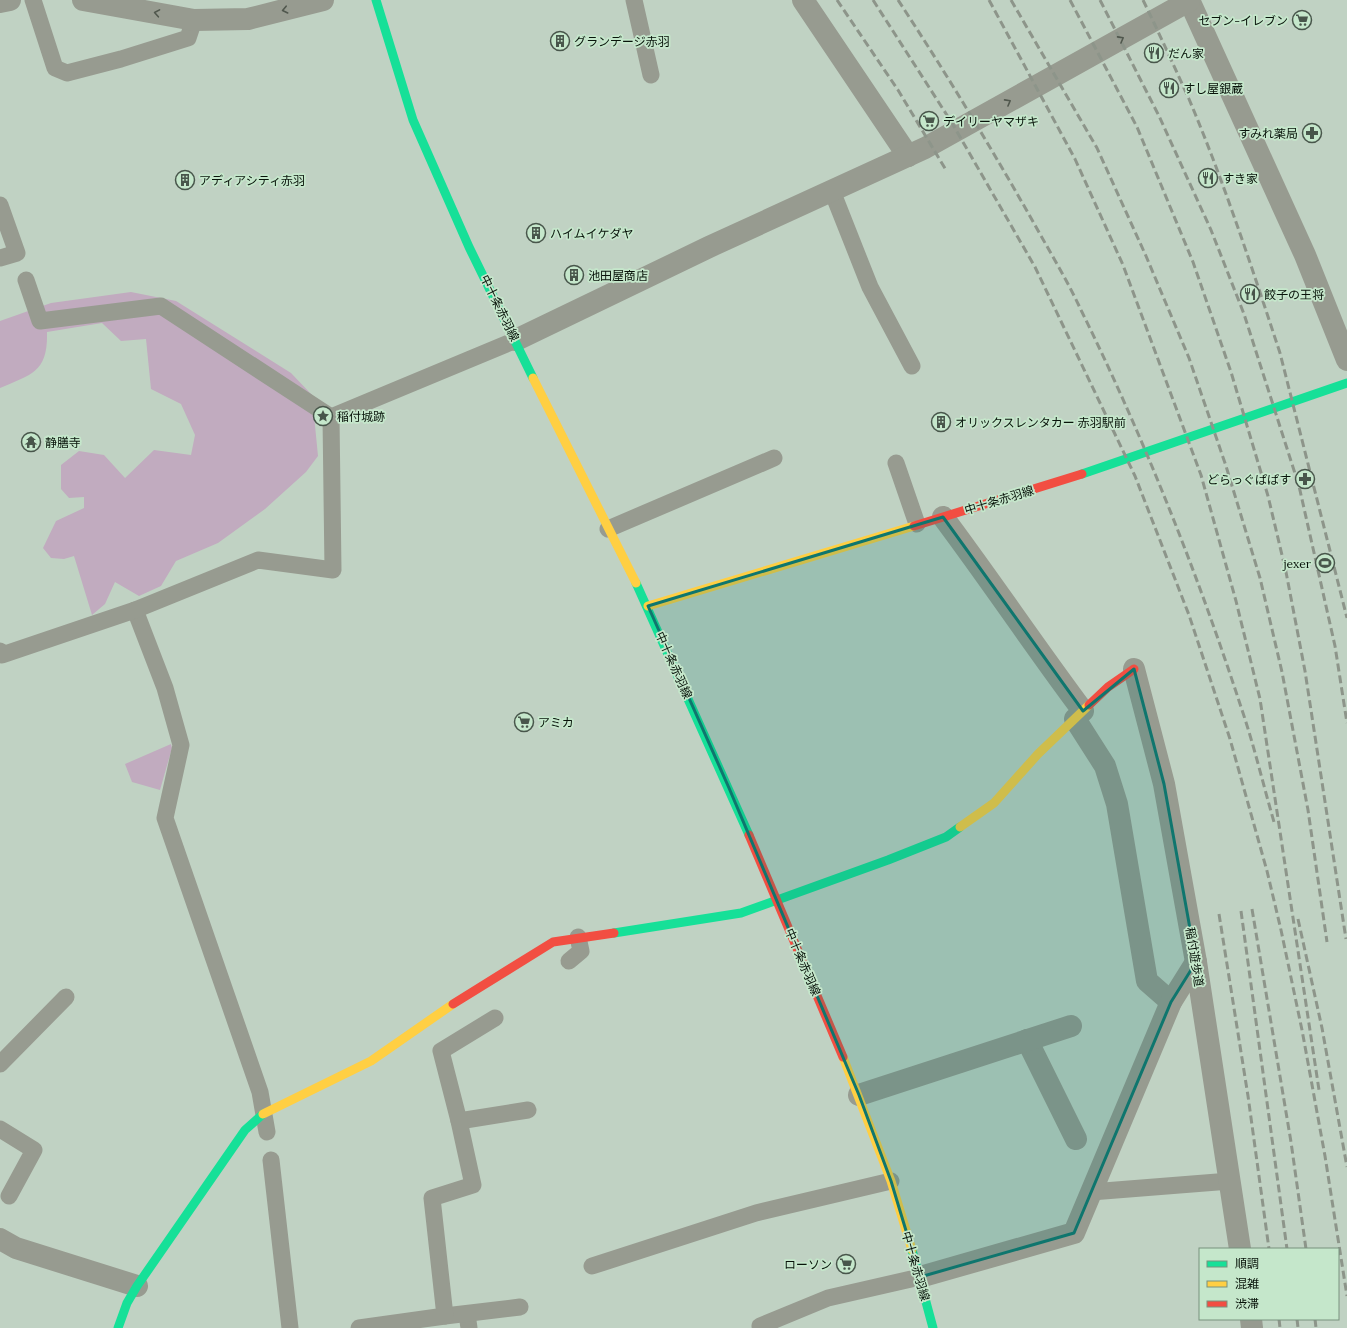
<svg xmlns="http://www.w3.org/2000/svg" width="1347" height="1328" viewBox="0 0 1347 1328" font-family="Lora,'Noto Sans JP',serif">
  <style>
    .green { fill: #c1abbf }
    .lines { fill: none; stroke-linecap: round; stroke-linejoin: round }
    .lane { stroke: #979b90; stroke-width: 17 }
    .street { stroke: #979b90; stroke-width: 22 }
    .fast { stroke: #16e098; stroke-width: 9 }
    .slow { stroke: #ffcf43; stroke-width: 9 }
    .jam { stroke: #f24e42; stroke-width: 9 }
    .rail { stroke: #8d958a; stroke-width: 3; stroke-dasharray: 8 4; stroke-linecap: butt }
    .oneway { stroke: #50574d }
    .marked { fill: #0f766e; fill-opacity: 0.2; stroke: #0f766e; stroke-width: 3; stroke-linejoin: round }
    .labels { text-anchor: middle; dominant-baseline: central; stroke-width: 3.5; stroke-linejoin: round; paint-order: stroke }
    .poi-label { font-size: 12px; fill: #08130a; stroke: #c5e7cb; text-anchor: start }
    .street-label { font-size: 12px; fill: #08130a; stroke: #c5e7cb }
  </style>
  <rect width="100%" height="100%" fill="#c0d2c3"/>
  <g class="green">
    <path d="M131,292L176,301L291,373L312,395L318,456L306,472L265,509L218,543L176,561L161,586L139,596L115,582L105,604L92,615L74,556L64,559L51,558L43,548L56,521L84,508V497L69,498L61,489V465L79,451L104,455L125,478L154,450L191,455L195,435L181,404L151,389L146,339L121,341L102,323L47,332C48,372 32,374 0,388V321L51,303Z"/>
    <path d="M171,744L172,748L160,790L132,782L125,764Z"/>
  </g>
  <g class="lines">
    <g class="lane">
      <path d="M33,0L55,68L67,73L121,59L188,38L194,20"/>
      <path d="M634,0L651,75"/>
      <path d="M832,191L870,287L912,366"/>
      <path d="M0,205L17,253L0,258"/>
      <path d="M26,280L40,321L161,306L331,417"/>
      <path d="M331,417L516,340"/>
      <path d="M896,463L917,524"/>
      <path d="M608,529L774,458"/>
      <path d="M135,610L165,688L181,745L165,818L260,1092L267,1132"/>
      <path d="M0,651L2,655L135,610L258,560L333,570L331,417"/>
      <path d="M569,961L581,951L578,937"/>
      <path d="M0,1064L66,997"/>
      <path d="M459,1121L528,1110"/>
      <path d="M0,1129L34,1150L9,1196"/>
      <path d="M271,1160L290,1328"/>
      <path d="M1091,1192L1230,1181"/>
      <path d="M592,1266L756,1213L891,1181"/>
      <path d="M467,1314L469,1328"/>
      <path d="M445,1316L520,1307"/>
      <path d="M359,1328L445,1316L432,1198L473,1185L459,1121L441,1051L495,1018"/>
      <path d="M761,1328L760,1326L828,1298L920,1277"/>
    </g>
    <g class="street">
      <path d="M83,0L194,20L248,19L323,0"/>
      <path d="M803,0L908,156"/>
      <path d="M1189,0L1305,255L1347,360"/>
      <path d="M0,2L10,0"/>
      <path d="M516,340L709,247L925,148L1189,1"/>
      <path d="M943,517C991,581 1035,647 1083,711"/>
      <path d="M1134,669L1164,784L1196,962L1240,1249"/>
      <path d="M1075,719L1105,766L1117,804L1147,981L1171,1002"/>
      <path d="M1027,1040L1076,1139"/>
      <path d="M859,1095L1071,1026"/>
      <path d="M0,1239L16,1248L137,1286"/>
      <path d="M920,1277L1074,1233L1171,1002L1196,962"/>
      <path d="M1251,1319L1252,1328"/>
    </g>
    <g class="fast">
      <path d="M376,0L413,120L469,247L533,378"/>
      <path d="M1082,474L1347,383"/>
      <path d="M636,583L749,835"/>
      <path d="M614,933L741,913L888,860L946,837L960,827"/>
      <path d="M912,1250L933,1328"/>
      <path d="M118,1328L127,1303L137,1286L245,1130L263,1114"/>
    </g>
    <g class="slow">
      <path d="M533,378L636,583"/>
      <path d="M648,606L914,526"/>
      <path d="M960,827L994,803L1038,754L1089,705"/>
      <path d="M843,1057L891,1181L912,1250"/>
      <path d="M263,1114L371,1061L453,1004"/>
    </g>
    <g class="jam">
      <path d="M914,526L1082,474"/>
      <path d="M1089,705L1108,687L1134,669"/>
      <path d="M749,835L843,1057"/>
      <path d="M453,1004L553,942L614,933"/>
    </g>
    <g class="rail">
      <path d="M837,0L898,90L946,170"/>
      <path d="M873,0L952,123L1035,267L1135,476L1189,615L1230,739L1267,871L1281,930L1302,1030L1325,1156L1347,1296"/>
      <path d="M898,0C948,76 995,154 1040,234C1054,259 1069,284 1081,310C1144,438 1197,572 1241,707C1254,745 1263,784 1274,822"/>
      <path d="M989,0L1075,159L1123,265L1201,475L1236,601L1260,699L1319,1090"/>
      <path d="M1011,0L1097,148L1146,256L1189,358L1226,466L1260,578L1282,672L1308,810L1327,942"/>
      <path d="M1070,0L1137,127L1193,262L1231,372L1268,496L1286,572L1305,671L1346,939"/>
      <path d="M1100,0L1159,116L1211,230L1244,314L1299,486L1335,646L1347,723"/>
      <path d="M1143,0C1159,33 1174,66 1189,99C1224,182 1252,268 1280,353L1347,618"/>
      <path d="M1252,909L1291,1142L1306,1249"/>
      <path d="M1241,911L1287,1249"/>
      <path d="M1219,914L1248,1096L1269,1249"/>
      <path d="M1298,919L1322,1028L1347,1167"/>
      <path d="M1279,1319L1280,1328"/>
      <path d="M1297,1319L1298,1328"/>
      <path d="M1315,1319L1316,1328"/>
    </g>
  </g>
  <defs><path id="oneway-chevron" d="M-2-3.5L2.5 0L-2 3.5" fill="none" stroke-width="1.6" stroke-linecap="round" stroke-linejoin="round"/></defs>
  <g class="oneway">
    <use href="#oneway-chevron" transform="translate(285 10) rotate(167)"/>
    <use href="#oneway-chevron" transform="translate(157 13) rotate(-170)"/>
    <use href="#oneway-chevron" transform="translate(1121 39) rotate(-29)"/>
    <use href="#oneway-chevron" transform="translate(1008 102) rotate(-29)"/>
  </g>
  <path class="marked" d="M943,517L1083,711L1134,669L1164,784L1196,962L1171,1002L1074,1233L920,1277L891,1181L859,1095L729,788L648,606Z"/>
  <defs>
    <symbol id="supermarket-ring" viewBox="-11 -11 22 22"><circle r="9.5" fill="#c5e7cb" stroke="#48564b" stroke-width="1.5"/><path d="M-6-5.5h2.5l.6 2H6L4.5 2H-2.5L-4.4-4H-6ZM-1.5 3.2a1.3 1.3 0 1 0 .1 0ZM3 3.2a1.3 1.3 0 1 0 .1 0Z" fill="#48564b"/></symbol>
    <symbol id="building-ring" viewBox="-11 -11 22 22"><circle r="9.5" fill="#c5e7cb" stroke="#48564b" stroke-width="1.5"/><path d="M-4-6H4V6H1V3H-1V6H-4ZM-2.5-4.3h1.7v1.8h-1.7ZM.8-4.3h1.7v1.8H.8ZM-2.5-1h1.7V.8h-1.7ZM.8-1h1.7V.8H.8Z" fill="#48564b"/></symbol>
    <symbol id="restaurant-ring" viewBox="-11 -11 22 22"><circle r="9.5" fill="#c5e7cb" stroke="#48564b" stroke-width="1.5"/><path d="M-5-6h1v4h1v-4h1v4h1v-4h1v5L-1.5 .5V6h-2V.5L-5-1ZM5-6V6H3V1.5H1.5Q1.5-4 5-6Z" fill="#48564b"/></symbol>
    <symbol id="pharmacy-ring" viewBox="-11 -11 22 22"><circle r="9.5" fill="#c5e7cb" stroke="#48564b" stroke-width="1.5"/><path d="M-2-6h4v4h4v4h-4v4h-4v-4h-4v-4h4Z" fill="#48564b"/></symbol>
    <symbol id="sight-ring" viewBox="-11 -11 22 22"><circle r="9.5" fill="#c5e7cb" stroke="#48564b" stroke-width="1.5"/><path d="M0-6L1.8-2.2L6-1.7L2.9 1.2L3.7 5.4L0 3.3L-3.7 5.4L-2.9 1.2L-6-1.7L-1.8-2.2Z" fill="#48564b"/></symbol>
    <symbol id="temple-ring" viewBox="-11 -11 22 22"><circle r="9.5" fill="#c5e7cb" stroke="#48564b" stroke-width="1.5"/><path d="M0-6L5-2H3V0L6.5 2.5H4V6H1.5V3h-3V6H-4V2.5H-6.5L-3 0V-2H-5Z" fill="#48564b"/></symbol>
    <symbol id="stadium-ring" viewBox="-11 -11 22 22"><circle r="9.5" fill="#c5e7cb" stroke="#48564b" stroke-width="1.5"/><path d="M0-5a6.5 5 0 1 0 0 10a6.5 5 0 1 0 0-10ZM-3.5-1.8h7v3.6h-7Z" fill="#48564b"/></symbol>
  </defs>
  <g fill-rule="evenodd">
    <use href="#supermarket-ring" x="1291" y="9" width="22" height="22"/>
    <use href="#building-ring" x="549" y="30" width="22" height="22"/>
    <use href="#restaurant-ring" x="1143" y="42" width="22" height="22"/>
    <use href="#restaurant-ring" x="1158" y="77" width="22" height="22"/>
    <use href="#supermarket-ring" x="918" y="110" width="22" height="22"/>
    <use href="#pharmacy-ring" x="1301" y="122" width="22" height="22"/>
    <use href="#restaurant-ring" x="1197" y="167" width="22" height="22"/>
    <use href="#building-ring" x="174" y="169" width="22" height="22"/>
    <use href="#building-ring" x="525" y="222" width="22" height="22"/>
    <use href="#building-ring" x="563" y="264" width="22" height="22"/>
    <use href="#restaurant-ring" x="1239" y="283" width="22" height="22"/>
    <use href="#sight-ring" x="312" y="405" width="22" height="22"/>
    <use href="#building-ring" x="930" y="411" width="22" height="22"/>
    <use href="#temple-ring" x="20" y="431" width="22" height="22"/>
    <use href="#pharmacy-ring" x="1294" y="468" width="22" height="22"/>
    <use href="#stadium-ring" x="1314" y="552" width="22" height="22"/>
    <use href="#supermarket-ring" x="513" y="711" width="22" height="22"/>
    <use href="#supermarket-ring" x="835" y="1253" width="22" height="22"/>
  </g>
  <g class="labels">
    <g class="poi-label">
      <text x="1288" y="20" text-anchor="end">セブン-イレブン</text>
      <text x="574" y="41">グランデージ赤羽</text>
      <text x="1168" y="53">だん家</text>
      <text x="1183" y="88">すし屋銀蔵</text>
      <text x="943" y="121">デイリーヤマザキ</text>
      <text x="1298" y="133" text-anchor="end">すみれ薬局</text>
      <text x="1222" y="178">すき家</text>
      <text x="199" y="180">アディアシティ赤羽</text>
      <text x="550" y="233">ハイムイケダヤ</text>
      <text x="588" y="275">池田屋商店</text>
      <text x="1264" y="294">餃子の王将</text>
      <text x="337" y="416">稲付城跡</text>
      <text x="955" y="422">オリックスレンタカー 赤羽駅前</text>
      <text x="45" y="442">静膳寺</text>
      <text x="1291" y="479" text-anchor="end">どらっぐぱぱす</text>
      <text x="1311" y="563" text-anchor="end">jexer</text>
      <text x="538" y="722">アミカ</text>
      <text x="832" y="1264" text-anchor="end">ローソン</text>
    </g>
    <g class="street-label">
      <text transform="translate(500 308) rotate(64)">中十条赤羽線</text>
      <text transform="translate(999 500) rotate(-17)">中十条赤羽線</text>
      <text transform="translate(674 665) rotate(66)">中十条赤羽線</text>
      <text transform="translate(1195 957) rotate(81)">稲付遊歩道</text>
      <text transform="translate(803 962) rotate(67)">中十条赤羽線</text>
      <text transform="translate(916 1266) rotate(74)">中十条赤羽線</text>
    </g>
  </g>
  <rect x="1199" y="1248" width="140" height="72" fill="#c5e7cb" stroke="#79927e"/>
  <rect x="1207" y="1261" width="20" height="6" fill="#16e098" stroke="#79927e"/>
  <text x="1235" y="1268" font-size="12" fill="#08130a">順調</text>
  <rect x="1207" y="1281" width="20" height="6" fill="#ffcf43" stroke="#79927e"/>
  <text x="1235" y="1288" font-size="12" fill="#08130a">混雑</text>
  <rect x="1207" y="1301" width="20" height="6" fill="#f24e42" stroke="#79927e"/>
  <text x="1235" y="1308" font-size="12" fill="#08130a">渋滞</text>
</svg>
